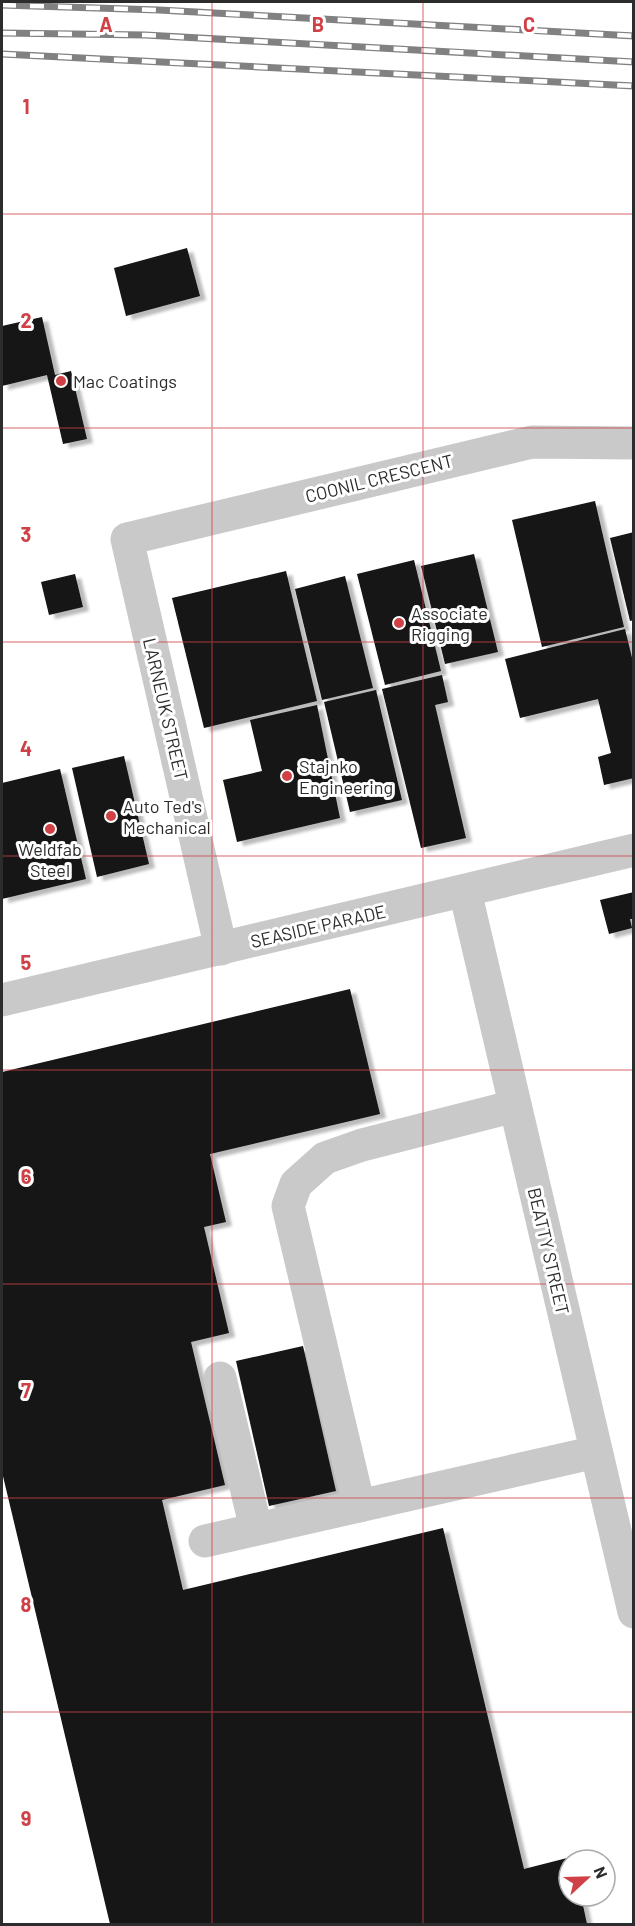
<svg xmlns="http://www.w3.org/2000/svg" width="635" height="1926" viewBox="0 0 635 1926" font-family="Barlow,sans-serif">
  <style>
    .building { fill: #131313; filter: url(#shadow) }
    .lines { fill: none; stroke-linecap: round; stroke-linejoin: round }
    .minor { stroke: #c9c9c9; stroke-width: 33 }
    .rail-casing { stroke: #818181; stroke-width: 7 }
    .rail { stroke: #fff; stroke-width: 4.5; stroke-dasharray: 14; stroke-linecap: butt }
    .grid { fill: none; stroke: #cf4147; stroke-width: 1.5; stroke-opacity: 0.55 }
    .poi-dot { fill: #cf4147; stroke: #fff; stroke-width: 2 }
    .labels { text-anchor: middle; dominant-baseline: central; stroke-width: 6; stroke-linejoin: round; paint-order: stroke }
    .poi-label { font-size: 18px; fill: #2c2c2c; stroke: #fff; text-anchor: start }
    .street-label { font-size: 18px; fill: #2c2c2c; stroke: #fff }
    .grid-label { font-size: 20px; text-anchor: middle; font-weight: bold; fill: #cf4147; stroke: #fff; stroke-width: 6; stroke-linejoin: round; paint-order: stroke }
  </style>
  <defs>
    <filter id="shadow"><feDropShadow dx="6" dy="4" stdDeviation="1.5" flood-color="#0004"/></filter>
  </defs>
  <rect width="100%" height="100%" fill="#fff"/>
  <g class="building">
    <path d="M187,248L200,296L126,316L114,268Z"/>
    <path d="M42,317L55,375L71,371L87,439L63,444L47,375L2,386V326Z"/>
    <path d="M595,501L624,627L542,647L512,520Z"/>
    <path d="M634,532V620L630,621L610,538Z"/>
    <path d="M474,554L498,652L445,664L421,566Z"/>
    <path d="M414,560L441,671L385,685L357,574Z"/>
    <path d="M286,571L317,701L204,728L172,598Z"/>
    <path d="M75,574L83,607L49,615L41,582Z"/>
    <path d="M345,576L373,688L322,700L295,589Z"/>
    <path d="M625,629L634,666V778L604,785L598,757L611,753L598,699L520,718L505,659Z"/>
    <path d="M442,675L448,702L435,705L466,838L421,848L382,689Z"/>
    <path d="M376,690L402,800L350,812L324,702Z"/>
    <path d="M317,705L340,818L237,842L223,780L262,771L250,720Z"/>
    <path d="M124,756L149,864L97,877L72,768Z"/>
    <path d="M60,769L86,879L2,899V783Z"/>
    <path d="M634,892V919H630L632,928L609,934L600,900Z"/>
    <path d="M350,989L380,1114L210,1154L226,1222L204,1227L229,1333L191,1342L225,1485L162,1500L183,1590L443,1528L524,1869L571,1857L572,1860H569V1896H581L587,1924H110L2,1472V1072Z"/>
    <path d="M303,1346L336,1491L269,1506L236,1361Z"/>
  </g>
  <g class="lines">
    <g class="minor">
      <path d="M465,891L634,1612"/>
      <path d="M221,949L127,539L532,442L634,443"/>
      <path d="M2,1000L634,850"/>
      <path d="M220,1378L256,1529"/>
      <path d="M359,1506L288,1206L296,1184L325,1158L362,1145L515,1106"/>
      <path d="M205,1541L596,1452"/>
    </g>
    <defs>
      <g id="rail">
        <path d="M2,5L159,10L634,36"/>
        <path d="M2,33L145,35L634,62"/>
        <path d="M2,54L634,86"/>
      </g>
    </defs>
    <use href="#rail" class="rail-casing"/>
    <use href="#rail" class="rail"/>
  </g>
  <path class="grid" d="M212,2V1924M423,2V1924M2,214H634M2,428H634M2,642H634M2,856H634M2,1070H634M2,1284H634M2,1498H634M2,1712H634"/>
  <g class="poi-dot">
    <circle cx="61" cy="381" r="6"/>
    <circle cx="399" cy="623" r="6"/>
    <circle cx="287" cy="776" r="6"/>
    <circle cx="111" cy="816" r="6"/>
    <circle cx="50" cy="829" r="6"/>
  </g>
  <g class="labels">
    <g class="poi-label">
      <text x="73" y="381">Mac Coatings</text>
      <text x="411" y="613">Associate<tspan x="411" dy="21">Rigging</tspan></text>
      <text x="299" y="766">Stajnko<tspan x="299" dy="21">Engineering</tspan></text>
      <text x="123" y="806">Auto Ted's<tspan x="123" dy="21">Mechanical</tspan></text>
      <text x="50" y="849" text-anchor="middle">Weldfab<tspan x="50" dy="21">Steel</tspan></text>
    </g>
    <g class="street-label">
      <text transform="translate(379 478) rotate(-14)">COONIL CRESCENT</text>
      <text transform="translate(166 709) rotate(77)">LARNEUK STREET</text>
      <text transform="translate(318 926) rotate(-13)">SEASIDE PARADE</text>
      <text transform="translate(549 1251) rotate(77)">BEATTY STREET</text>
    </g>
  </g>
  <g class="grid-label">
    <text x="106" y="32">A</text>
    <text x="318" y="32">B</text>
    <text x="529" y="32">C</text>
    <text x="26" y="114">1</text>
    <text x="26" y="328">2</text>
    <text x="26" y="542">3</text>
    <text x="26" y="756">4</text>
    <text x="26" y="970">5</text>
    <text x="26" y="1184">6</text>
    <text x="26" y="1398">7</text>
    <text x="26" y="1612">8</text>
    <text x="26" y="1826">9</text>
  </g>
  <rect width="635" height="1926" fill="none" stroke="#2c2c2c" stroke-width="6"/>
  <g transform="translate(587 1878) rotate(68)"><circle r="28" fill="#ffffff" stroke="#ababab" stroke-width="1.5"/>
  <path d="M0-4.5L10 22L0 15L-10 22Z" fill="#cf4147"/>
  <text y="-9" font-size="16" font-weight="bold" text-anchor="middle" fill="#2c2c2c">N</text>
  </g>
</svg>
